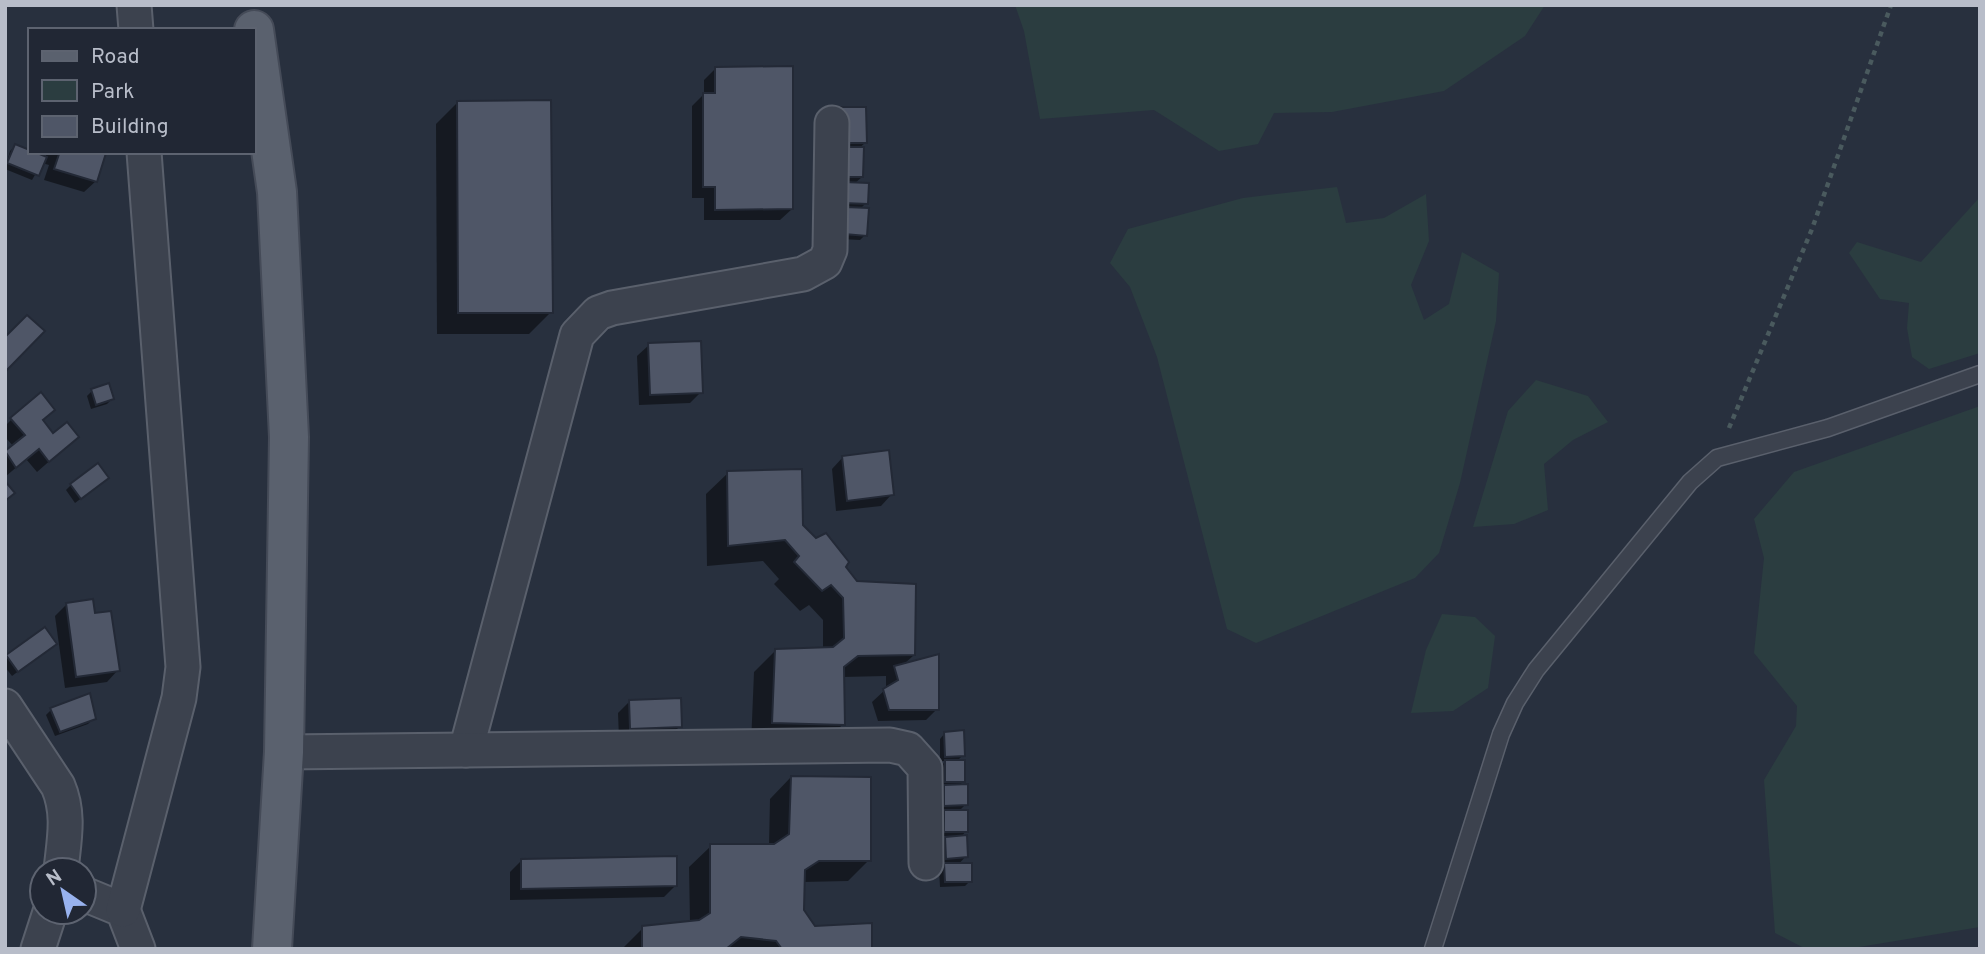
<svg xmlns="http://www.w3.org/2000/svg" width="1985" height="954" viewBox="0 0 1985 954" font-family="Overpass,sans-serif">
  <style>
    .green { fill: #2b3d40 }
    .shadow { fill: #0007 }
    .building { fill: #4f5667; stroke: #232936; stroke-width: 2 }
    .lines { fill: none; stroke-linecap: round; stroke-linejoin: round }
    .lane-casing { stroke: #5a606c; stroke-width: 19 }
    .street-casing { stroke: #5a606c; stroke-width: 37 }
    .primary-casing { stroke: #454b58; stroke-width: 42 }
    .path { stroke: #4a5a5e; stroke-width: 4.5; stroke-dasharray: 5 5; stroke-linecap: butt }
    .lane { stroke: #3c424e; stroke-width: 16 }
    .street { stroke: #3c424e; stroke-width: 33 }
    .primary { stroke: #5a616e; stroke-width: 38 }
  </style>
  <rect width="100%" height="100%" fill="#28303e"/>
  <g class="green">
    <path d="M1015,5H1545L1525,36L1444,91L1332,112L1274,113L1258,144L1219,151L1154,110L1040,119L1024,31Z"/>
    <path d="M1337,187L1346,223L1384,218L1426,194L1429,241L1411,285L1424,320L1449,304L1462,252L1499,273L1496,321L1460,483L1439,553L1415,578L1256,643L1227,629L1157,357L1130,287L1110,263L1128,229L1243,198Z"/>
    <path d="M1980,197V353L1929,369L1912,357L1907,328L1909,303L1880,299L1849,253L1857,242L1921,262Z"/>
    <path d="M1536,380L1588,396L1608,422L1573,440L1544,464L1548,510L1514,524L1473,527L1508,411Z"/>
    <path d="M1980,406V927L1847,949H1806L1775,933L1764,780L1796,726L1797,706L1754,653L1764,558L1754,519L1794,472Z"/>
    <path d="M1442,614L1475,617L1495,636L1488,688L1453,711L1411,713L1426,650Z"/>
  </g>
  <g class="shadow">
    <path d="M716,68L792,209L780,220H704V198H692V106L704,94V80Z"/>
    <path d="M457,103L551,312L529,334H437L436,124Z"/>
    <path d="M836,114L865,143L858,149L862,177L854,184L866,203L860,209L865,235L860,240L840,239Z"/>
    <path d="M15,146L45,158L47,152L104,154L96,181L84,192L44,180L49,165L42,163L32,180L5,169L10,151Z"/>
    <path d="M649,345L701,392L690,403L639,405L637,356Z"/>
    <path d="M92,391L112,399L107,404L91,409L87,396Z"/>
    <path d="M11,420L53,436L77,437L37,472L26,459L5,477V454L14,447L5,437V426Z"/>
    <path d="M843,457L892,494L881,506L836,511L832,469Z"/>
    <path d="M728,473L802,526L844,567L914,655L903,665L937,709L926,720L878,721L872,702L886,689V676L843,677V724L822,746L751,744L754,672L776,650L823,649V620L809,605L800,611L774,584L779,579L763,561L707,566L706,494Z"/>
    <path d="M102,483L75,503L66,490L71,485Z"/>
    <path d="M66,605L94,615L118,670L107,682L65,688L55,616Z"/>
    <path d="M44,629L55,644L12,676L5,667V657Z"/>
    <path d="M629,702L680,726L669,737L619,739L618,713Z"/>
    <path d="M51,710L94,718L88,724L55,736L46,715Z"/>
    <path d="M945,733L963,755L957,761L963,782L958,787L966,804L958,812L966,831L961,837L966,856L958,865L970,881L965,886L940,887L939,870L947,863H941L940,844L947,837H940V817L947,810L939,811V792L945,787H940V767L946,761H940V739Z"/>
    <path d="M791,777L869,860L848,881L803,882L802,911L815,928L870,949H622L643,928L690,923L689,867L711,846H769L770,799Z"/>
    <path d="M521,861L675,886L664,897L510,900V872Z"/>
  </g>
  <g class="building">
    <path d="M793,66V209L715,210V187H703V93H715V67Z"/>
    <path d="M551,100L553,313H458L457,101Z"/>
    <path d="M841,107H866L867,143H842Z"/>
    <path d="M15,144L47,157L39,176L7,163Z"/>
    <path d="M840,147H864L863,177H840Z"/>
    <path d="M54,152L106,153L97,182L54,169L59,154Z"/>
    <path d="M844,182L869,183L868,204L843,203Z"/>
    <path d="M846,207L869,208L867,236L844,234Z"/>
    <path d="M27,315L45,331L5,372V337Z"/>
    <path d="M701,341L703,393L650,395L648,343Z"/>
    <path d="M109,383L114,399L96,405L91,389Z"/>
    <path d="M41,392L55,410L43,420L53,433L67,422L79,437L49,462L39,449L16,468L5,451L25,435L10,418Z"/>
    <path d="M889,450L894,495L847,501L842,456Z"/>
    <path d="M98,463L109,478L81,499L70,484Z"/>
    <path d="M802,469L803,525L816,538L826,533L849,562L846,567L857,581L916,584L915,655L858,656L844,667L845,725L772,723L775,649L833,647L844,638L843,598L831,585L822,591L794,562L799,556L785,540L728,546L727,471Z"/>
    <path d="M5,481L15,493L5,501Z"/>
    <path d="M93,599L95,613L111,611L120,671L76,677L66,603Z"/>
    <path d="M45,627L57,644L18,672L6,655Z"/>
    <path d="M939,654V710H889L883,689L898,680L894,666Z"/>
    <path d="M90,693L96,719L60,732L50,708Z"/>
    <path d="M681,698L682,727L630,729L629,700Z"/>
    <path d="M964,730L965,756L945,757L944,732Z"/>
    <rect x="945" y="760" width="20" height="22"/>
    <path d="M791,776L871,777V861H819L805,870L804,910L815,926L872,923V949H782L776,941L741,937L726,949H642V926L699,920L710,913V844H774L789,834Z"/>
    <path d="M968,784V805L944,806V785Z"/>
    <rect x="944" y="810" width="24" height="22"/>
    <path d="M967,835L968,857L946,859L945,837Z"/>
    <path d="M677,856V886L521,889V859Z"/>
    <path d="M944,863H972V882H945Z"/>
  </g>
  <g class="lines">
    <defs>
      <path id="lane" d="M1433,949L1501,734L1515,703L1536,670L1690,482L1717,458L1828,428L1980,374"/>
      <g id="street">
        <path d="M134,5L136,30"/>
        <path d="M5,706L58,786C70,814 64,840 61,870"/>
        <path d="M466,750L577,335L598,313L612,308L803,274L825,262L830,250L832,123"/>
        <path d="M284,752L890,745L908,749L925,768L926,863"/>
        <path d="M84,894L123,910L138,949"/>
        <path d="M123,910L179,698L183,667L144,152"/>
        <path d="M38,949L50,912"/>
      </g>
      <path id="primary" d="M254,30L277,192L289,437L284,752L272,949"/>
    </defs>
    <use href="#lane" class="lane-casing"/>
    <use href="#street" class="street-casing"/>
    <use href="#primary" class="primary-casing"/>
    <path class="path" d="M1729,428L1812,229L1891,5"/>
    <use href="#lane" class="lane"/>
    <use href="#street" class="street"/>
    <use href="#primary" class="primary"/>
  </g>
  <rect width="1985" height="954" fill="none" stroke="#b8bdc9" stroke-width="14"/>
  <rect x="28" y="28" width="228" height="126" fill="#212734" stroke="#5d6370" stroke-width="2"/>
  <rect x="42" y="51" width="35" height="10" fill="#5a616e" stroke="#5d6370" stroke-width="2"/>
  <text x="91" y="63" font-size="21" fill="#b8bdc9">Road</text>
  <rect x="42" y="80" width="35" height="21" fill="#2b3d40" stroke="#5d6370" stroke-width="2"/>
  <text x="91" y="98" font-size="21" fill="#b8bdc9">Park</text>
  <rect x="42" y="116" width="35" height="21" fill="#4f5667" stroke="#5d6370" stroke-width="2"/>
  <text x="91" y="133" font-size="21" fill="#b8bdc9">Building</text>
  <g transform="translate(63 891) rotate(326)"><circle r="33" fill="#212734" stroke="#5d6370" stroke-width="2"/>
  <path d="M0-5L12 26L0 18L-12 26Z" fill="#98b2ee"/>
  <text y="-10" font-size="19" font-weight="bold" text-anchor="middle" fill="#b8bdc9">N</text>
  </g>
</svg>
